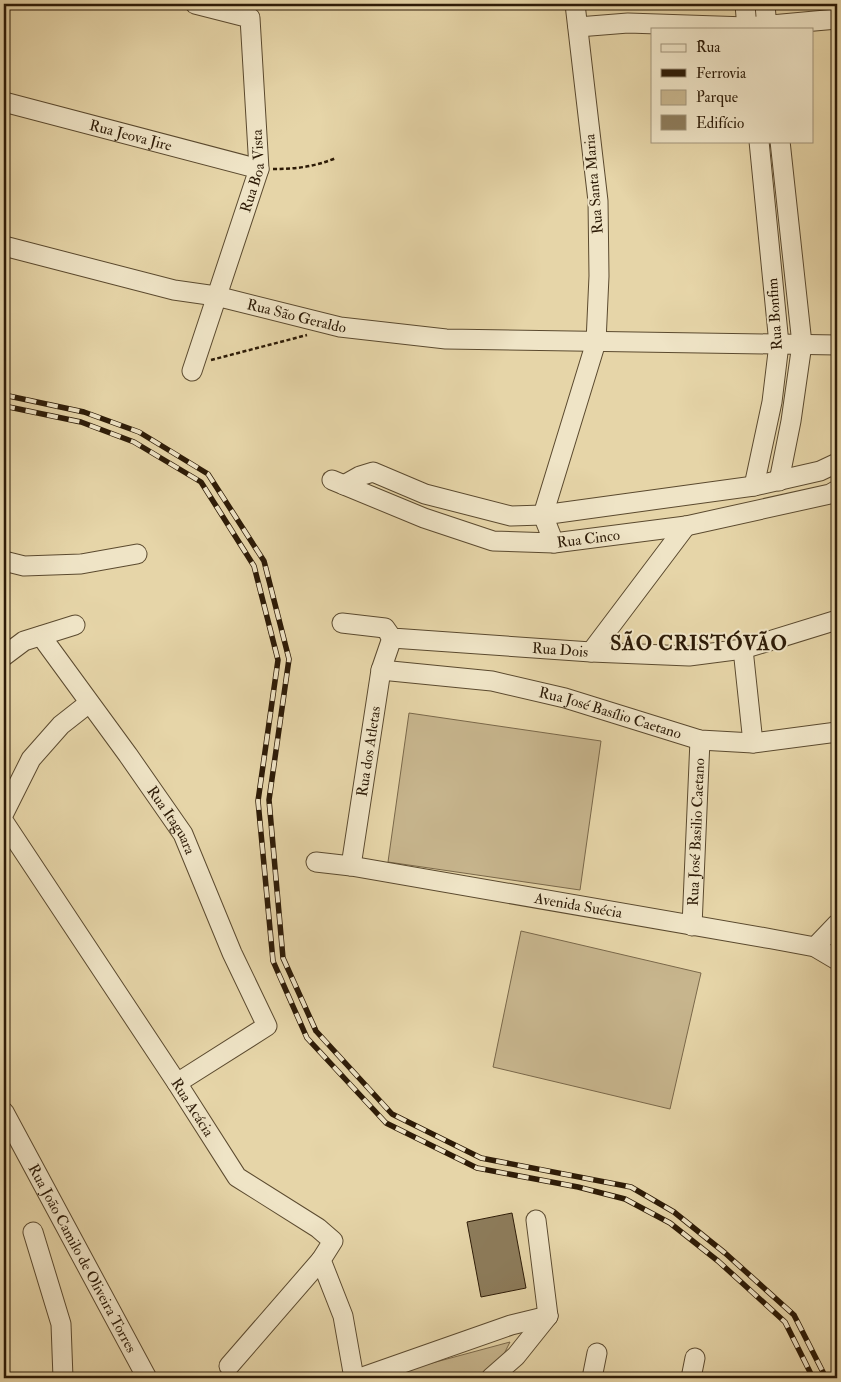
<svg xmlns="http://www.w3.org/2000/svg" width="841" height="1382" viewBox="0 0 841 1382" font-family="'IM FELL Double Pica',serif">
  <style>
    .green { fill: #c7b58d; stroke: #7a684a }
    .building { fill: #8d7c5b; stroke: #2d1b07 }
    .lines { fill: none; stroke-linecap: round; stroke-linejoin: round }
    .minor-casing { stroke: #5b4a2f; stroke-width: 21 }
    .path { stroke: #2d1b07; stroke-width: 2.5; stroke-dasharray: 4 2.5; stroke-linecap: butt }
    .minor { stroke: #efe4c6; stroke-width: 19 }
    .rail-casing { stroke: #2d1b07; stroke-width: 5.5 }
    .rail { stroke: #efe4c6; stroke-width: 4; stroke-dasharray: 11; stroke-linecap: butt }
    .labels { text-anchor: middle; dominant-baseline: central; stroke-width: 4; stroke-linejoin: round; paint-order: stroke }
    .street-label { font-size: 15px; fill: #2d1b07; stroke: #efe4c6 }
    .district-label { font-size: 20px; font-weight: bold; letter-spacing: 1px; fill: #2d1b07; stroke: #efe4c6 }
  </style>
  <rect width="100%" height="100%" fill="#e6d5a8"/>
  <filter id="stains"><feTurbulence type="fractalNoise" baseFrequency=".004" numOctaves="4"/><feColorMatrix values="0 0 0 0 .2 0 0 0 0 .09 0 0 0 0 .02 0 0 0 .5 -.17"/></filter>
  <radialGradient id="worn" r=".72"><stop offset=".6" stop-color="#630" stop-opacity="0"/><stop offset="1" stop-color="#630" stop-opacity=".3"/></radialGradient>
  <g class="green">
    <path d="M409,713L601,741L580,890L388,862Z"/>
    <path d="M521,931L701,973L670,1109L493,1067Z"/>
    <path d="M510,1342L500,1362L481,1374L469,1378H410L395,1373Z"/>
  </g>
  <path class="building" d="M512,1213L526,1288L481,1297L467,1222Z"/>
  <g class="lines">
    <defs>
      <g id="minor">
        <path d="M745,4L747,29"/>
        <path d="M765,4L767,29"/>
        <path d="M578,27L628,23L747,27L837,19"/>
        <path id="s1" d="M4,102L259,169"/>
        <path id="s2" d="M4,246L174,290L216,296L340,327L446,339L837,345"/>
        <path id="s3" d="M192,371L259,169L250,18L195,4"/>
        <path id="s4" d="M332,480L424,518L493,541L554,543L686,526L830,494L837,490"/>
        <path d="M779,481L791,421L802,344L780,141"/>
        <path d="M344,485L360,476L373,472L425,494L511,516L543,515L754,486L820,471L837,463"/>
        <path d="M754,486L772,402L779,344L759,141"/>
        <path d="M554,543L543,515L596,342L599,276L598,201L575,4"/>
        <path d="M4,561L24,566L81,564L137,554"/>
        <path id="s5" d="M342,623L385,628L392,638L591,652L689,656L743,649L837,620"/>
        <path id="s6" d="M41,636L128,755L183,834L232,953L267,1026L177,1083"/>
        <path d="M743,649L753,743"/>
        <path d="M591,652L686,526"/>
        <path d="M4,656L24,641L75,625"/>
        <path id="s7" d="M381,670L492,681L565,698L700,740L753,743L837,732"/>
        <path d="M4,813L31,759L61,725L89,703"/>
        <path id="s8" d="M4,822L177,1083L237,1177L318,1228L333,1241L321,1260L343,1316L354,1378"/>
        <path id="s9" d="M316,862L351,866L772,939L815,947L837,960"/>
        <path id="s10" d="M351,866L381,670L392,638"/>
        <path id="s11" d="M692,926L700,740"/>
        <path d="M815,947L837,924"/>
        <path id="s12" d="M4,1112L147,1378"/>
        <path d="M536,1220L548,1316"/>
        <path d="M33,1232L61,1324L63,1378"/>
        <path d="M229,1366L321,1260"/>
        <path d="M360,1378L511,1325L548,1316"/>
        <path d="M491,1378L516,1356L548,1316"/>
        <path d="M592,1378L597,1353"/>
        <path d="M691,1378L695,1358"/>
      </g>
    </defs>
    <use href="#minor" class="minor-casing"/>
    <g class="path">
      <path d="M273,169C295,169 314,167 336,158"/>
      <path d="M211,360L307,335"/>
    </g>
    <use href="#minor" class="minor"/>
    <defs>
      <g id="rail">
        <path d="M4,395L84,412L139,432L208,474L264,561L289,659L269,800L283,958L316,1031L392,1114L481,1158L631,1187L674,1212L725,1253L794,1315L826,1378"/>
        <path d="M4,406L81,422L134,442L201,482L254,566L278,660L258,801L273,961L307,1038L386,1123L477,1168L578,1187L625,1199L670,1223L718,1261L785,1322L813,1378"/>
      </g>
    </defs>
    <use href="#rail" class="rail-casing"/>
    <use href="#rail" class="rail"/>
  </g>
  <g class="labels">
    <g class="street-label">
      <text stroke="none"><textPath href="#s1" startOffset="131">Rua Jeova Jire</textPath></text>
      <text stroke="none"><textPath href="#s3" startOffset="210">Rua Boa Vista</textPath></text>
      <text transform="translate(594 184) rotate(-95)">Rua Santa Maria</text>
      <text transform="translate(775 314) rotate(-94)">Rua Bonfim</text>
      <text stroke="none"><textPath href="#s2" startOffset="301">Rua São Geraldo</textPath></text>
      <text stroke="none"><textPath href="#s4" startOffset="268">Rua Cinco</textPath></text>
      <text stroke="none"><textPath href="#s5" startOffset="224">Rua Dois</textPath></text>
      <text stroke="none"><textPath href="#s7" startOffset="234">Rua José Basílio Caetano</textPath></text>
      <text stroke="none"><textPath href="#s10" startOffset="116">Rua dos Atletas</textPath></text>
      <text stroke="none"><textPath href="#s6" startOffset="226">Rua Itaguara</textPath></text>
      <text stroke="none"><textPath href="#s11" startOffset="94">Rua José Basilio Caetano</textPath></text>
      <text stroke="none"><textPath href="#s9" startOffset="266">Avenida Suécia</textPath></text>
      <text stroke="none"><textPath href="#s8" startOffset="342">Rua Acácia</textPath></text>
      <text stroke="none"><textPath href="#s12" startOffset="166">Rua João Camilo de Oliveira Torres</textPath></text>
    </g>
    <g class="district-label">
      <text x="699" y="643">SÃO CRISTÓVÃO</text>
    </g>
  </g>
  <rect width="841" height="1382" fill="none" stroke="#e6d5a8" stroke-width="20"/>
  <rect x="5" y="5" width="831" height="1372" fill="none" stroke="#2d1b07" stroke-width="2.5"/>
  <rect x="10" y="10" width="821" height="1362" fill="none" stroke="#2d1b07"/>
  <rect x="651" y="28" width="162" height="115" fill="#efe4c6" stroke="#a1947a"/>
  <rect x="661" y="44" width="25" height="8" fill="#efe4c6" stroke="#a1947a"/>
  <text x="696" y="52" font-size="15" fill="#2d1b07">Rua</text>
  <rect x="661" y="69" width="25" height="8" fill="#2d1b07" stroke="#a1947a"/>
  <text x="696" y="78" font-size="15" fill="#2d1b07">Ferrovia</text>
  <rect x="661" y="90" width="25" height="15" fill="#c7b58d" stroke="#a1947a"/>
  <text x="696" y="102" font-size="15" fill="#2d1b07">Parque</text>
  <rect x="661" y="115" width="25" height="15" fill="#8d7c5b" stroke="#a1947a"/>
  <text x="696" y="128" font-size="15" fill="#2d1b07">Edifício</text>
  <rect width="100%" height="100%" filter="url(#stains)"/>
  <rect width="100%" height="100%" fill="url(#worn)"/>
</svg>
